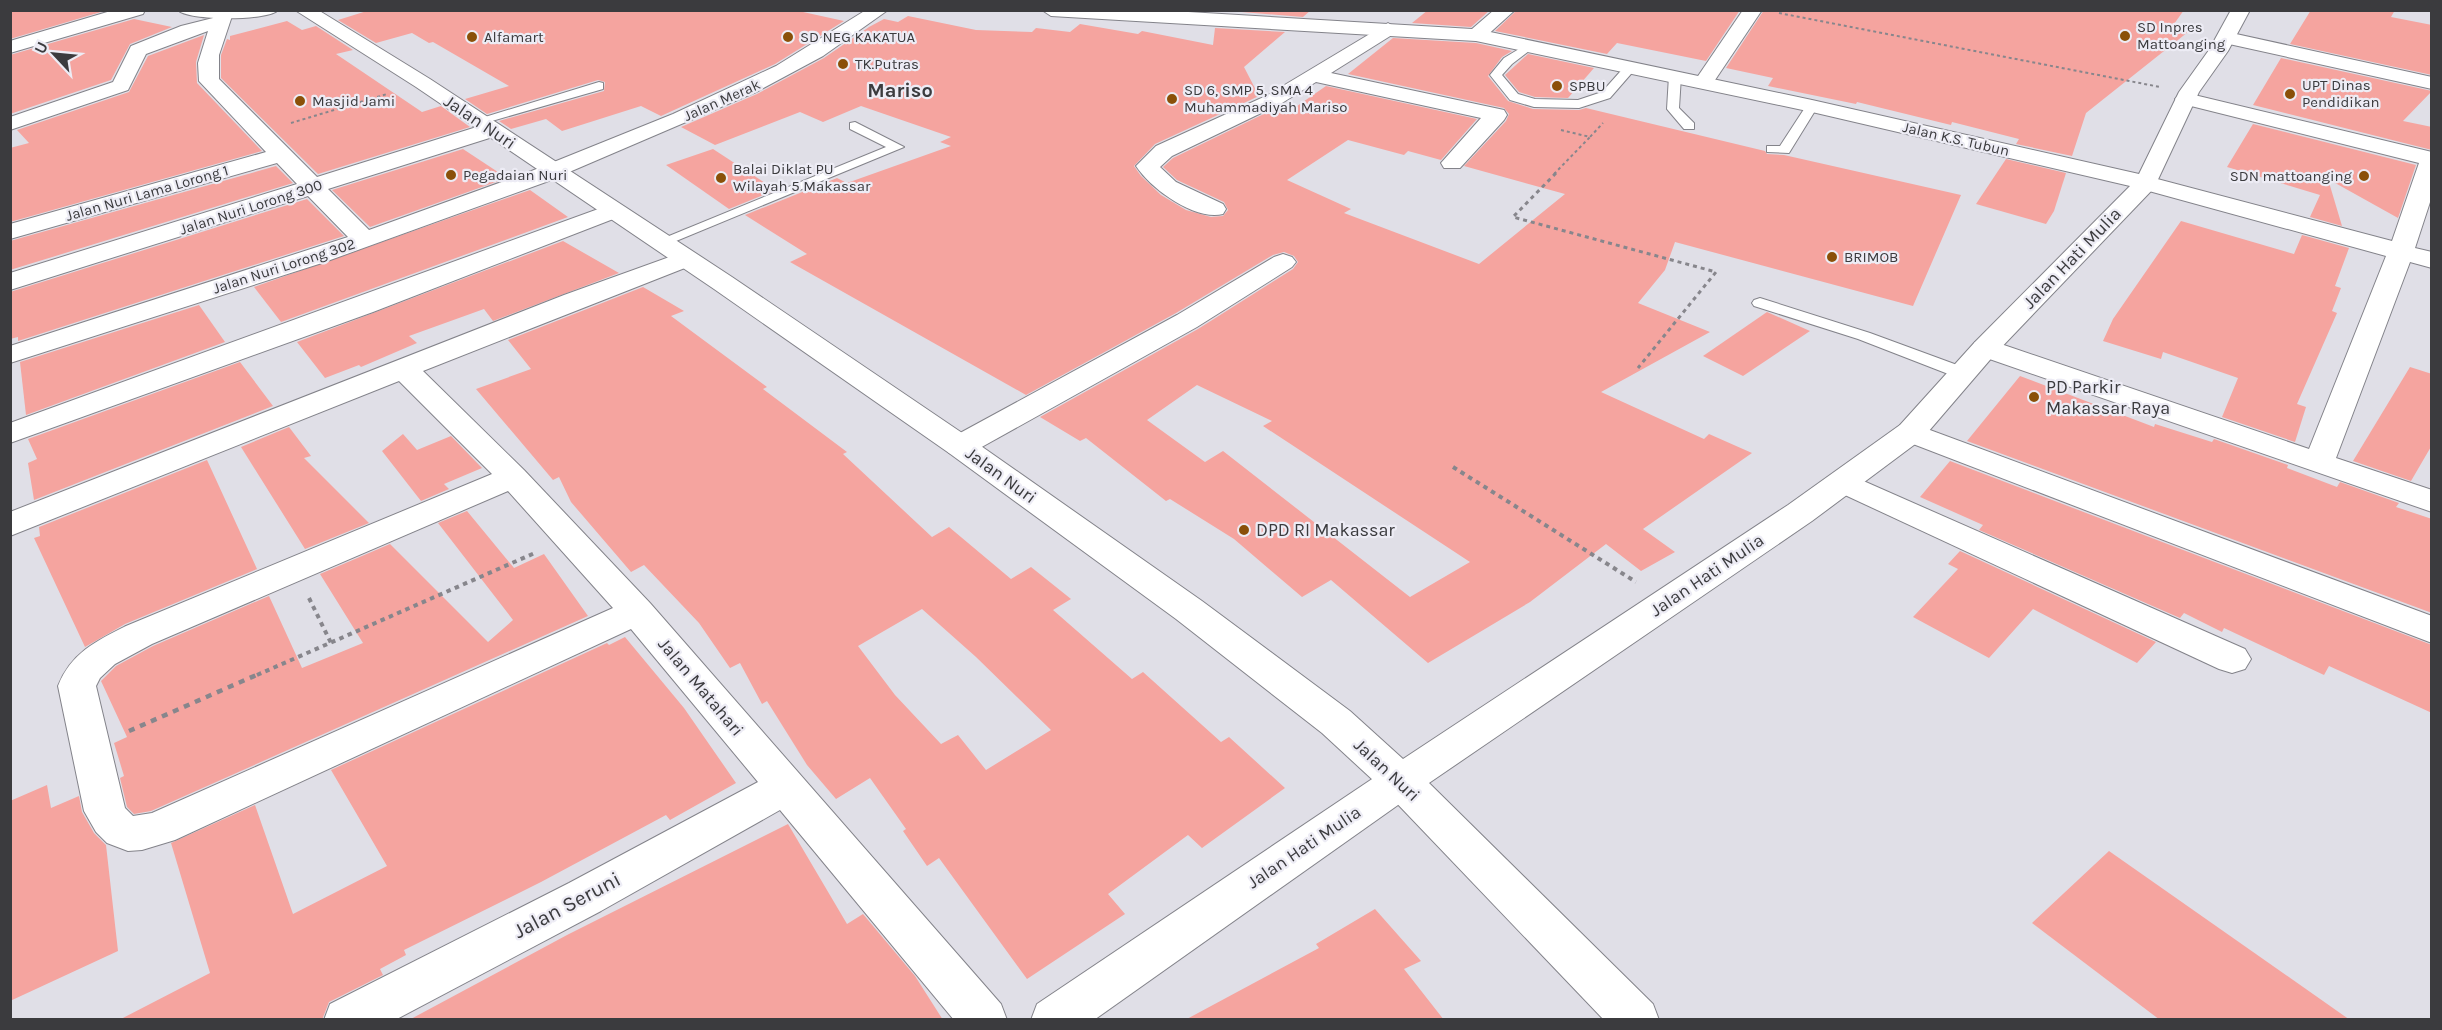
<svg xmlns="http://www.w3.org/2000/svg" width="2442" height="1030" viewBox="0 0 2442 1030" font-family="Karla,sans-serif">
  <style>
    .building { fill: #f5a49f; fill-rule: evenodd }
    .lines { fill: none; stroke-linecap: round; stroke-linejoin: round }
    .service-casing { stroke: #83838a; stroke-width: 2 }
    .minor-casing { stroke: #83838a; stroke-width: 2 }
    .tertiary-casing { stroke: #83838a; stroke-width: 2 }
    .secondary-casing { stroke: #83838a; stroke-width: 2 }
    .path-far3 { stroke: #87868c; stroke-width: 2; stroke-dasharray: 3 3; stroke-linecap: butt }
    .path-far2 { stroke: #87868c; stroke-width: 3; stroke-dasharray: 4 4; stroke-linecap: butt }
    .path-far1 { stroke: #87868c; stroke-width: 4; stroke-dasharray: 4.5 4.5; stroke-linecap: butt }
    .path { stroke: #87868c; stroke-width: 4.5; stroke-dasharray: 6 6; stroke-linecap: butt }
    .service { fill: #fff; fill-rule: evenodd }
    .minor { fill: #fff; fill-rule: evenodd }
    .tertiary { fill: #fff; fill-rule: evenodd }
    .secondary { fill: #fff; fill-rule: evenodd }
    .poi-dot { fill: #8a5009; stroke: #edecf5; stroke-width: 2 }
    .labels { text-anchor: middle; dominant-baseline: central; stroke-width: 4.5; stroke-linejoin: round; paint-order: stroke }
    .far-poi-label { font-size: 15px; fill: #3b3b3e; stroke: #edecf5; text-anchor: start }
    .far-street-label { font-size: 15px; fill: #3b3b3e; stroke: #edecf5 }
    .street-label { font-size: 18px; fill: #3b3b3e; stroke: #edecf5 }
    .poi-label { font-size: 18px; fill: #3b3b3e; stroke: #edecf5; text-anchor: start }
    .far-district-label { font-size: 20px; font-weight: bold; fill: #3b3b3e; stroke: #edecf5 }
    .near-street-label { font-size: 21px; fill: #3b3b3e; stroke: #edecf5 }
  </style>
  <rect width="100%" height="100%" fill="#e0dfe7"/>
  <g class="building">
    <path d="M10,10H96L101,12L10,39Z"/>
    <path d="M370,10H794L844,21L775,64L661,116L641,106L562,131L546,119L511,129L499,121L604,91L605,82L598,80L487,114L465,99L509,86L433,42L429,43L412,33L376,43L338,20Z"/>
    <path d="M1217,10H1311L1303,17Z"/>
    <path d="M1428,10H1490L1471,27L1412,23Z"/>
    <path d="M1517,10H1740L1706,61L1617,43L1607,54L1495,31Z"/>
    <path d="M1764,10H2184L2174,24L2193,28L2086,113L2072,156L2016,144L2019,139L1952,122L1951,125L1857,102L1856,104L1768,86L1773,78L1726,68Z"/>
    <path d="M2311,10H2395L2391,17L2432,25V75L2290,44Z"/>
    <path d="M908,16L976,30L1032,32L1036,28L1070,32L1080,24L1138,34L1142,31L1213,45L1215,28L1285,32L1244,67L1259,96L1155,144L1134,166L1141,176L1161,195L1186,210L1211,217L1223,216L1228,210L1224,202L1177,180L1163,167L1173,158L1278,107L1290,111L1326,86L1477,119L1441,160L1408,151L1404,155L1348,140L1287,180L1351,209L1344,213L1479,264L1565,194L1464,166L1506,121L1509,114L1504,108L1348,74L1393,38L1476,43L1512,51L1502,57L1488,76L1508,101L1533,109L1579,110L1586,108L1765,151L1767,154L1784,155L1961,195L1913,306L1675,242L1665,270L1638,303L1710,332L1601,392L1704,439L1709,434L1752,453L1643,529L1675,552L1641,571L1606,544L1530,602L1428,663L1331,580L1302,597L1234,539L1170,499L1166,501L1086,438L1080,441L1040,417L1198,329L1293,269L1298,262L1294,256L1284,252L1273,255L1176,313L1026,395L790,262L807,254L745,215L837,178L847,183L951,146L940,142L951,137L861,106L823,122L800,112L715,145L681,127L757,94L824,58L869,27L884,19L898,22ZM1197,385L1272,421L1263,426L1470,562L1410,597L1223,451L1205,462L1147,420Z"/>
    <path d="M134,19L172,27L130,44L111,80L10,114V55Z"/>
    <path d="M287,21L302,30L316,26L353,50L336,54L422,112L441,106L470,127L318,174L221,78V55L227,39L230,40V36Z"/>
    <path d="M204,35L196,62L197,83L262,151L10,222V148L29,143L17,130L129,92L148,56Z"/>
    <path d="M1528,54L1594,68L1568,98L1535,97L1519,92L1505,75Z"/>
    <path d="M2281,58L2432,91L2403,121L2432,127V150L2253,105Z"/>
    <path d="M2253,124L2416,165L2398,218L2328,179L2342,226L2310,217L2320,195L2227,167Z"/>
    <path d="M463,149L507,178L370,227L332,190Z"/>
    <path d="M713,149L776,190L729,209L666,165Z"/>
    <path d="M2006,159L2066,173L2054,211L2046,224L1976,204Z"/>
    <path d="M276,166L293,183L10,270V241Z"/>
    <path d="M530,190L568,217L281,322L254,287Z"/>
    <path d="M307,199L344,236L18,341V337L10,339V292Z"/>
    <path d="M2181,221L2294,254L2302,235L2349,248L2335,286L2341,288L2332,311L2337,313L2297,404L2306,407L2295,442L2222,417L2238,378L2163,352L2161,359L2103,341L2113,319Z"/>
    <path d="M563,241L619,273L493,321L484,309L409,336L417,343L361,367L359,365L325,378L297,342Z"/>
    <path d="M643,287L684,311L671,316L767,387L763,389L847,452L843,454L932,537L949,527L1011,579L1031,567L1071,599L1053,610L1132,679L1143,672L1221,742L1229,737L1285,788L1202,848L1188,835L1108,894L1125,914L1027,979L939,858L927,866L903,831L906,829L870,778L836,799L807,765L767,701L762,704L740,663L730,668L699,623L644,565L631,572L571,502L559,477L553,480L476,389L531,369L508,340ZM922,609L976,657L1051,730L986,770L958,735L941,744L895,695L858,646Z"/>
    <path d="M199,305L225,342L26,415L20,362Z"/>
    <path d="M1767,312L1810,331L1743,376L1703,356Z"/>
    <path d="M240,362L273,406L34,500L28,463L37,459L28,439Z"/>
    <path d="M2410,367L2432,374V445L2411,481L2353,461Z"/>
    <path d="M2020,376L2154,427L2155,424L2212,442L2214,439L2288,465L2287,468L2337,487L2340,482L2399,503L2396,507L2432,519V613L1967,441Z"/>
    <path d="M289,427L311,456L304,458L369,523L305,549L241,447Z"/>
    <path d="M403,434L417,450L451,436L482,468L444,484L449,489L421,501L382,451Z"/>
    <path d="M207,460L257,569L125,624L85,647L34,538L40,536L39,527Z"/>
    <path d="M1950,461L2432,645V713L2329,666L2324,675L2224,628L2222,632L2184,613L2180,618L1979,530L1983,525L1920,497Z"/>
    <path d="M467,511L514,568L544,554L588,616L151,811L134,814L127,807L120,778L124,776L114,743L127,737L101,681L116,666L153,646L269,596L302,668L363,643L320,574L390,544L488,642L513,620L438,523Z"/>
    <path d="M1960,551L2156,642L2137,663L2033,609L1989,658L1913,617L1958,569L1948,564Z"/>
    <path d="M625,637L684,708L736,783L670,820L666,815L541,882L404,950L406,955L380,969L383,975L329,1002L322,1020H119L210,973L171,843L255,805L293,914L387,866L331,770L607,643L609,645Z"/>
    <path d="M47,785L51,808L79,796L82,812L94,833L106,845L118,951L10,1001V801Z"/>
    <path d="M788,824L847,924L863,914L915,976L943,1020H409L567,935Z"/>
    <path d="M2109,851L2350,1020H2160L2032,923Z"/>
    <path d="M1375,909L1421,961L1404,969L1444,1020H1185L1319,948L1316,944Z"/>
  </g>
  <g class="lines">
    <defs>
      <g id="service">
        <path d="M1529,43L1533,44V48L1512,64L1502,75L1518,94L1535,99L1578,100L1602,92L1627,64L1637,67L1610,98L1579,108L1534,107L1510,100L1490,75L1504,58Z"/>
        <path d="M1675,72L1681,76L1679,108L1694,123V129H1684L1667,109L1669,76Z"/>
        <path d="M599,82L603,83V89L478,125L472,121Z"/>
        <path d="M1812,102L1818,106L1789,153L1767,152V146H1780L1808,103Z"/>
        <path d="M855,122L904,147L664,246L659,247L652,243L886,147L850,129V123Z"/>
        <path d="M1760,298L1870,333L1968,369L1971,373L1962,378L1956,377L1858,339L1754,306L1752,303L1754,300Z"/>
      </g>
      <g id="minor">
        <path d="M114,10H145L143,14L10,53V41Z"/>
        <path d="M216,10H232L233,13L219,55V79L317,177L483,125H499L502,130L499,135L328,189L369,230L529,172L673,114L776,66L866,10H888L823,56L756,92L546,182L322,263L10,363V346L348,237L308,196L10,290V273L297,184L277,163L10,239V224L266,152L199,81L198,63L208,31L146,54L128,90L10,130V117L113,82L131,46L181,26L213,18Z"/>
        <path d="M1743,10H1762L1711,86H1697L1694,82Z"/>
        <path d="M1388,23L1398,29L1395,33L1331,73L1504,110L1507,115L1504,120L1460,168H1444L1441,163L1481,118L1316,82L1282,103L1172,156L1160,167L1176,182L1223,204L1226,209L1223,214C1195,221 1151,189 1136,166L1156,146L1268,95Z"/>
        <path d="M2227,32L2432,77V89L2220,42L2217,38L2220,34Z"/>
        <path d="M2186,93L2432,152V196L2415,248L2432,252V268L2410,262L2336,458L2432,490V512L1975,354L1971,348L1975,342L1985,340L1995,342L2309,449L2386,256L2138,188L2134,183L2138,178L2146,176L2392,241L2419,163L2179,103L2175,99L2179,95Z"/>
        <path d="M612,204L621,206L624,211L621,216L373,312L10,443V423Z"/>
        <path d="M686,251L695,254L699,259L695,264L423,371L524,470L650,603L1001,1004L1007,1020H954L780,810L601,911L395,1020H324L330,1004L569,883L758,782L631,629L175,840L142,850L128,851L107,843L96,832L84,811L58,686C71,653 96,641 126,626L492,474L399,381L10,536V512L564,295ZM508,491L613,608L152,813L133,816L125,808L96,686L100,678L115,664L152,644Z"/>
        <path d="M1283,254L1292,257L1296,262L1292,267L1197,327L971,453L960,456L949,453L944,446L949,439L1177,315L1274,257Z"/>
        <path d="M1911,423L2432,616V643L1900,439L1896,432L1900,425Z"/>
        <path d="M1843,472L2245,649L2251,659L2245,669L2232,673L2219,669L1832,489L1827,482L1832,475Z"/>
        <path d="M1401,765L1415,769L1421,781L1415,793L1094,1020H1031L1037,1004L1387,769Z"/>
      </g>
      <path id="tertiary" d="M295,10H318L430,79L732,277L971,439L1202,601L1350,711L1403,759L1788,505L1900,425L1975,342L2130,186L1812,112L1476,41L1466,35L1469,31L1476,29L1812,100L2139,174L2179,92L2209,50L2231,10H2250L2228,51L2199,92L2154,188L1995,354L1922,439L1812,521L1429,783L1653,1004L1659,1020H1604L1387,793L1322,733L1176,619L949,453L714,289L416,87Z"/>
      <g id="secondary">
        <path d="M178,10H278C269,21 187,21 178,10Z"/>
        <path d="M1042,10H1155L1472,29L1494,10H1515L1483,39L1476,41L1051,16Z"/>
      </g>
    </defs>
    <use href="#service" class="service-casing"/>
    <use href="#minor" class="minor-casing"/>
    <use href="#tertiary" class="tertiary-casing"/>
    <use href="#secondary" class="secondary-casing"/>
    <g class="path-far3">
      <path d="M1779,13L2160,87"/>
      <path d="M291,123L387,94"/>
      <path d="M1561,130L1590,137L1603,123"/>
      <path d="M1554,174L1590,137"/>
    </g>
    <path class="path-far2" d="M1556,173L1513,217L1716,272L1638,368"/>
    <g class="path-far1">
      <path d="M1453,467L1636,582"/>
      <path d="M309,598L331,643"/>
      <path d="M257,675L537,552"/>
    </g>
    <path class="path" d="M129,731L261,673"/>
    <use href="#service" class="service"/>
    <use href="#minor" class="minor"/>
    <use href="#tertiary" class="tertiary"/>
    <use href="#secondary" class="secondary"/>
  </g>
  <g class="poi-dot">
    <circle cx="2125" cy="36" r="6"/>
    <circle cx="472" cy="37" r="6"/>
    <circle cx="788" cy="37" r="6"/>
    <circle cx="843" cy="64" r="6"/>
    <circle cx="1557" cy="86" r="6"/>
    <circle cx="2290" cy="94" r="6"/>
    <circle cx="1172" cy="99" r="6"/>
    <circle cx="300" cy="101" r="6"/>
    <circle cx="451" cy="175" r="6"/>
    <circle cx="2364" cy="176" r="6"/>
    <circle cx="721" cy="178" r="6"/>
    <circle cx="1832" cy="257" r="6"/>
    <circle cx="2034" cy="397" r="6"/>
    <circle cx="1244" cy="530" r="6"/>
  </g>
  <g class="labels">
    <g class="far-poi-label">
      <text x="2137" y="27">SD Inpres<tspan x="2137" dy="17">Mattoanging</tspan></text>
      <text x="484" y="37">Alfamart</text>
      <text x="800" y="37">SD NEG KAKATUA</text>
      <text x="855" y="64">TK.Putras</text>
      <text x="2302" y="85">UPT Dinas<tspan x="2302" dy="17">Pendidikan</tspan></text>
      <text x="1569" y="86">SPBU</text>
      <text x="1184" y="90">SD 6, SMP 5, SMA 4<tspan x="1184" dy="17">Muhammadiyah Mariso</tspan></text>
      <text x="312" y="101">Masjid Jami</text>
      <text x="733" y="169">Balai Diklat PU<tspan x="733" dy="17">Wilayah 5 Makassar</tspan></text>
      <text x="463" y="175">Pegadaian Nuri</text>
      <text x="2352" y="176" text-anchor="end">SDN mattoanging</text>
      <text x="1844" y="257">BRIMOB</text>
    </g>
    <g class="far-street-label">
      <text transform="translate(722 100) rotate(-24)">Jalan Merak</text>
      <text transform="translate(1956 139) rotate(13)">Jalan K.S. Tubun</text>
      <text transform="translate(147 193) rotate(-16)">Jalan Nuri Lama Lorong 1</text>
      <text transform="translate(251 207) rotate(-18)">Jalan Nuri Lorong 300</text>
      <text transform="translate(284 266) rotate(-18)">Jalan Nuri Lorong 302</text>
    </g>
    <g class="street-label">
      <text transform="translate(480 122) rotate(34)">Jalan Nuri</text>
      <text transform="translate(2072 258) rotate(-46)">Jalan Hati Mulia</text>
      <text transform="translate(1001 475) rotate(36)">Jalan Nuri</text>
      <text transform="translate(1707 575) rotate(-34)">Jalan Hati Mulia</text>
      <text transform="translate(701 687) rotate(50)">Jalan Matahari</text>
      <text transform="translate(1387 770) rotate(43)">Jalan Nuri</text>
      <text transform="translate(1304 847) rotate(-34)">Jalan Hati Mulia</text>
    </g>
    <g class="poi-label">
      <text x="2046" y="387">PD Parkir<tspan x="2046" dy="21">Makassar Raya</tspan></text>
      <text x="1256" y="530">DPD RI Makassar</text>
    </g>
    <g class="far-district-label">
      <text x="900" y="90">Mariso</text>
    </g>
    <g class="near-street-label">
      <text transform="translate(567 905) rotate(-28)">Jalan Seruni</text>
    </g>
  </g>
  <rect width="2442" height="1030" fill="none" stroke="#3b3b3e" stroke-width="24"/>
  <g transform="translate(54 54) rotate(296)" stroke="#edecf5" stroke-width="4.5" paint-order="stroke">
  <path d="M0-4.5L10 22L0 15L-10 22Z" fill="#3b3b3e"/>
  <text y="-9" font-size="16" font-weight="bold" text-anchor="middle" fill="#3b3b3e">U</text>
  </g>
</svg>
